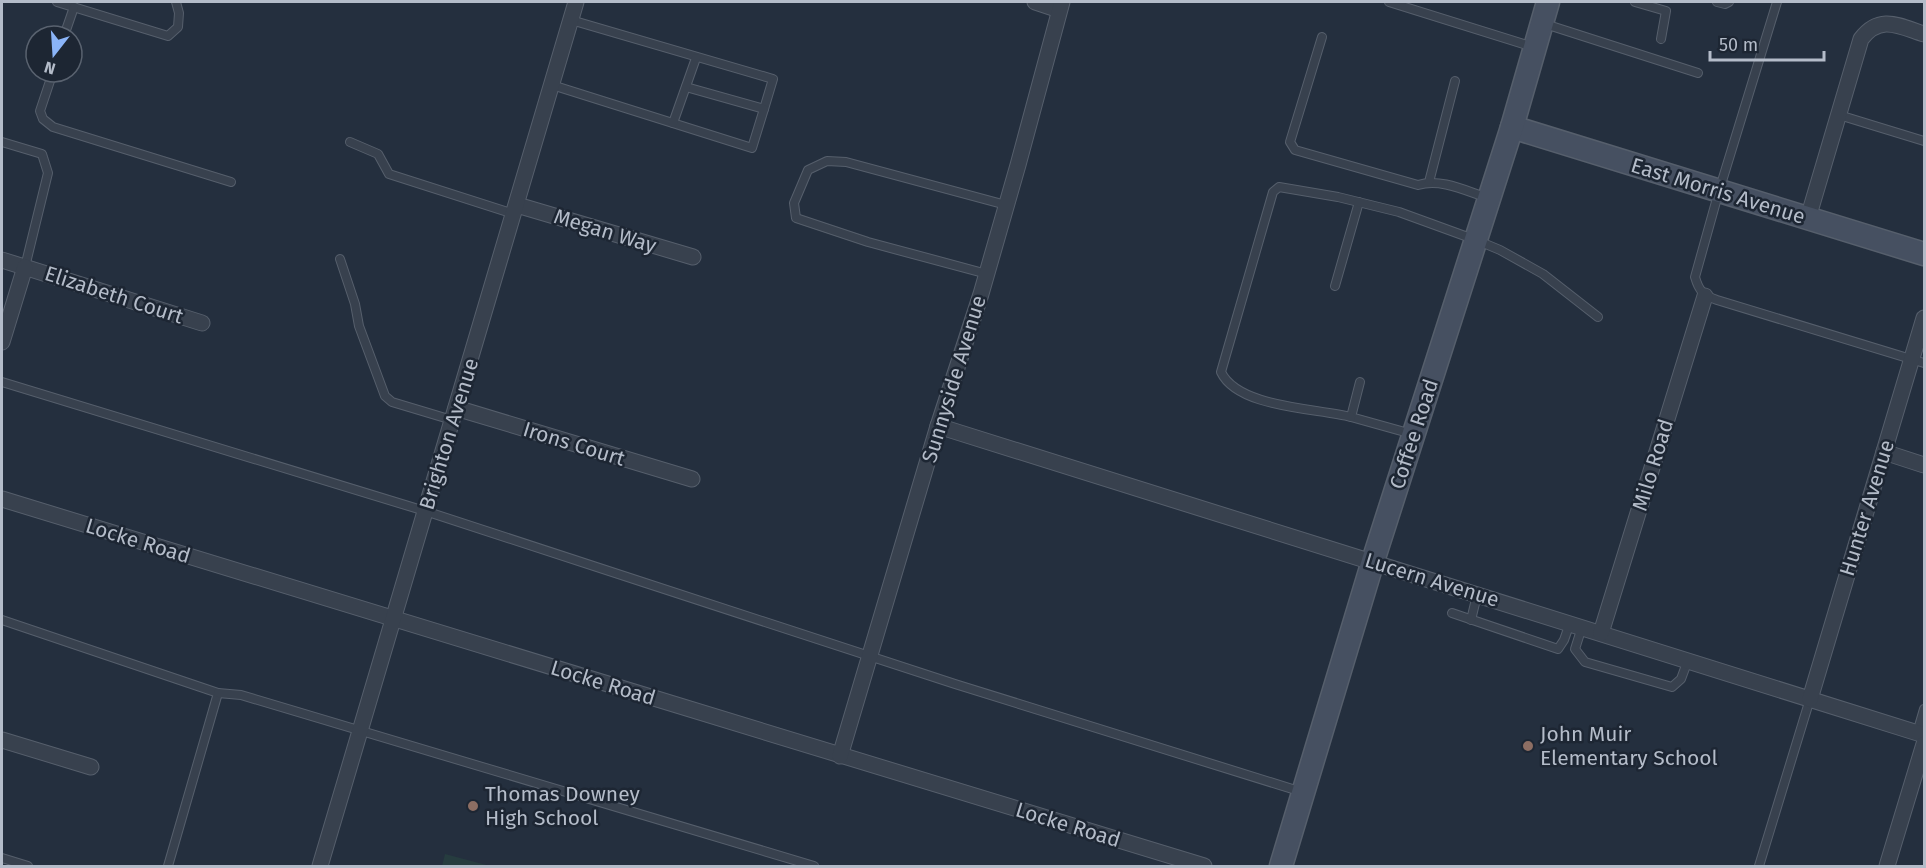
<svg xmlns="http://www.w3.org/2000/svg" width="1926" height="868" viewBox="0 0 1926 868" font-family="'Fira Sans',sans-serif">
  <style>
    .green { fill: #263c3f }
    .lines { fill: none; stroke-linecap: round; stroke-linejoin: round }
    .lane-casing { stroke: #565f6c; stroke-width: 10 }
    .street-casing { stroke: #565f6c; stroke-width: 17 }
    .secondary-casing { stroke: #565f6c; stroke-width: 25 }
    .lane { stroke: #38414e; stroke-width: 8 }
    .street { stroke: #38414e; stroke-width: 15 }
    .secondary { stroke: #465061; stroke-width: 22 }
    .education-dot { fill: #8d6e63; stroke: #1d2633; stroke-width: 2 }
    .labels { text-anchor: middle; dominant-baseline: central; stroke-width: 5; stroke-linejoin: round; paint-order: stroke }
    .street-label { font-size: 21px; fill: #b4bcc9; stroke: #1d2633 }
    .poi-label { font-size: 21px; fill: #b4bcc9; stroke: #1d2633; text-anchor: start }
  </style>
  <rect width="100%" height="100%" fill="#242f3e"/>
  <path class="green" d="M445,854L490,866H442Z"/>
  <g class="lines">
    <defs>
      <g id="lane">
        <path d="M57,2L168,36L178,27L179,13L176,2"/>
        <path d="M1389,2L1533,47"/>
        <path d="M1635,2L1666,11L1661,39"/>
        <path d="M1717,2L1725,4L1729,2"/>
        <path d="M1777,2L1719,191L1695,277C1699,291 1703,295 1717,300L1924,363"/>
        <path d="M571,20L773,79L764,109"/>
        <path d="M1545,24L1698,73"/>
        <path d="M64,36L74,7"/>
        <path d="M1322,37L1290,142L1295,150L1418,185C1441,178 1466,191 1488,198"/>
        <path d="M53,72L40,111L43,119L53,127L231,182"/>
        <path d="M552,85L752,148L764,109L686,87"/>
        <path d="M1839,115L1924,141"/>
        <path d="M673,123L696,58"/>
        <path d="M2,142L42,154L48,173L25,267"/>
        <path d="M350,142L378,154L389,174L514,214"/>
        <path d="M1429,182L1455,81"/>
        <path d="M340,259L355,304L359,326L385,396L392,402L452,420"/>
        <path d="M987,274L868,242L796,218L794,203L808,170L827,161L846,162L1006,205"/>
        <path d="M1335,286L1359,202"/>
        <path d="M2,382L425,511L955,684L1302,792"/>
        <path d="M1360,382L1351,417L1412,434"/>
        <path d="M1351,417C1316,408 1238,408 1221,372L1273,192L1279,187L1338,197L1399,212L1476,240L1500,250L1543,274L1598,317"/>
        <path d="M1452,613L1558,649L1564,640L1570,623"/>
        <path d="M2,620L218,693L168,866"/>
        <path d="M1471,620L1477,595"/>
        <path d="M1582,627L1575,649L1585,662L1672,687L1681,679L1688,660"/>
        <path d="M218,693L241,695L814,866"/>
        <path d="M1917,733L1924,709"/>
        <path d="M2,858L28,866"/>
        <path d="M1759,866L1810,699"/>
      </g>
      <g id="street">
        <path d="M1035,2L1059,10"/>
        <path d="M517,205L693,257"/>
        <path d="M1808,218L1861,39C1880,14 1899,26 1924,34"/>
        <path d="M2,260L202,323"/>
        <path d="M2,342L25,267"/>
        <path d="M456,408L692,479"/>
        <path d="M938,426L1924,735"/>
        <path d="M1884,452L1924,465"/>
        <path d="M2,499L1204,866"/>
        <path d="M1601,633L1705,296"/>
        <path d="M1810,699L1924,318"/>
        <path d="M2,740L91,767"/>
        <path d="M840,756L938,426L981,294L1018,165L1062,2"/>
        <path d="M320,866L576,2"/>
        <path d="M1887,866L1924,744"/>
      </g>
      <g id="secondary">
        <path d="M1512,127L1924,254"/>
        <path d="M1281,866L1373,561L1512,127L1548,2"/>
      </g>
    </defs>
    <use href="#lane" class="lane-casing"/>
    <use href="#street" class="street-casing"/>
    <use href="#secondary" class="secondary-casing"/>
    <use href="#lane" class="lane"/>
    <use href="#street" class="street"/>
    <use href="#secondary" class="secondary"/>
  </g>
  <g class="education-dot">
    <circle cx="1528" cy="746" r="6"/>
    <circle cx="473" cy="806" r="6"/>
  </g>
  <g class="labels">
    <g class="street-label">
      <text transform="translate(1718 191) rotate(17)">East Morris Avenue</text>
      <text transform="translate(605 231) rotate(17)">Megan Way</text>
      <text transform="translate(114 295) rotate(18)">Elizabeth Court</text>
      <text transform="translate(954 379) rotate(-73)">Sunnyside Avenue</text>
      <text transform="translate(449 434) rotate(-73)">Brighton Avenue</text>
      <text transform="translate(1414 434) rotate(-72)">Coffee Road</text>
      <text transform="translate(574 444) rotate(17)">Irons Court</text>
      <text transform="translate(1653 465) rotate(-73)">Milo Road</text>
      <text transform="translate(1867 508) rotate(-73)">Hunter Avenue</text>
      <text transform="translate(138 541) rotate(17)">Locke Road</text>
      <text transform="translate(1432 580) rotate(17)">Lucern Avenue</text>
      <text transform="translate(603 683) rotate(17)">Locke Road</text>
      <text transform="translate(1068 825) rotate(17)">Locke Road</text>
    </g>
    <g class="poi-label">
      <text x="1540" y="734">John Muir<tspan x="1540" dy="24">Elementary School</tspan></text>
      <text x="485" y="794">Thomas Downey<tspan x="485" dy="24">High School</tspan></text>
    </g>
  </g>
  <rect width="1926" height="868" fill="none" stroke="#b4bcc9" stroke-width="6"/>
  <g transform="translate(54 54) rotate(197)"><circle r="28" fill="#1d2633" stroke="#59626f" stroke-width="1.5"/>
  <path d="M0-4.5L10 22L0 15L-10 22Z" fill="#8ab4f8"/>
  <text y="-9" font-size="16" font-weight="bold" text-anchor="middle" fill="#b4bcc9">N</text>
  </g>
  <path d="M1710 51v9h114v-9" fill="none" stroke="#b4bcc9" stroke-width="3"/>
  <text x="1719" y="51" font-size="18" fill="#b4bcc9" stroke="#1d2633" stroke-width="4.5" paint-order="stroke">50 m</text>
</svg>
